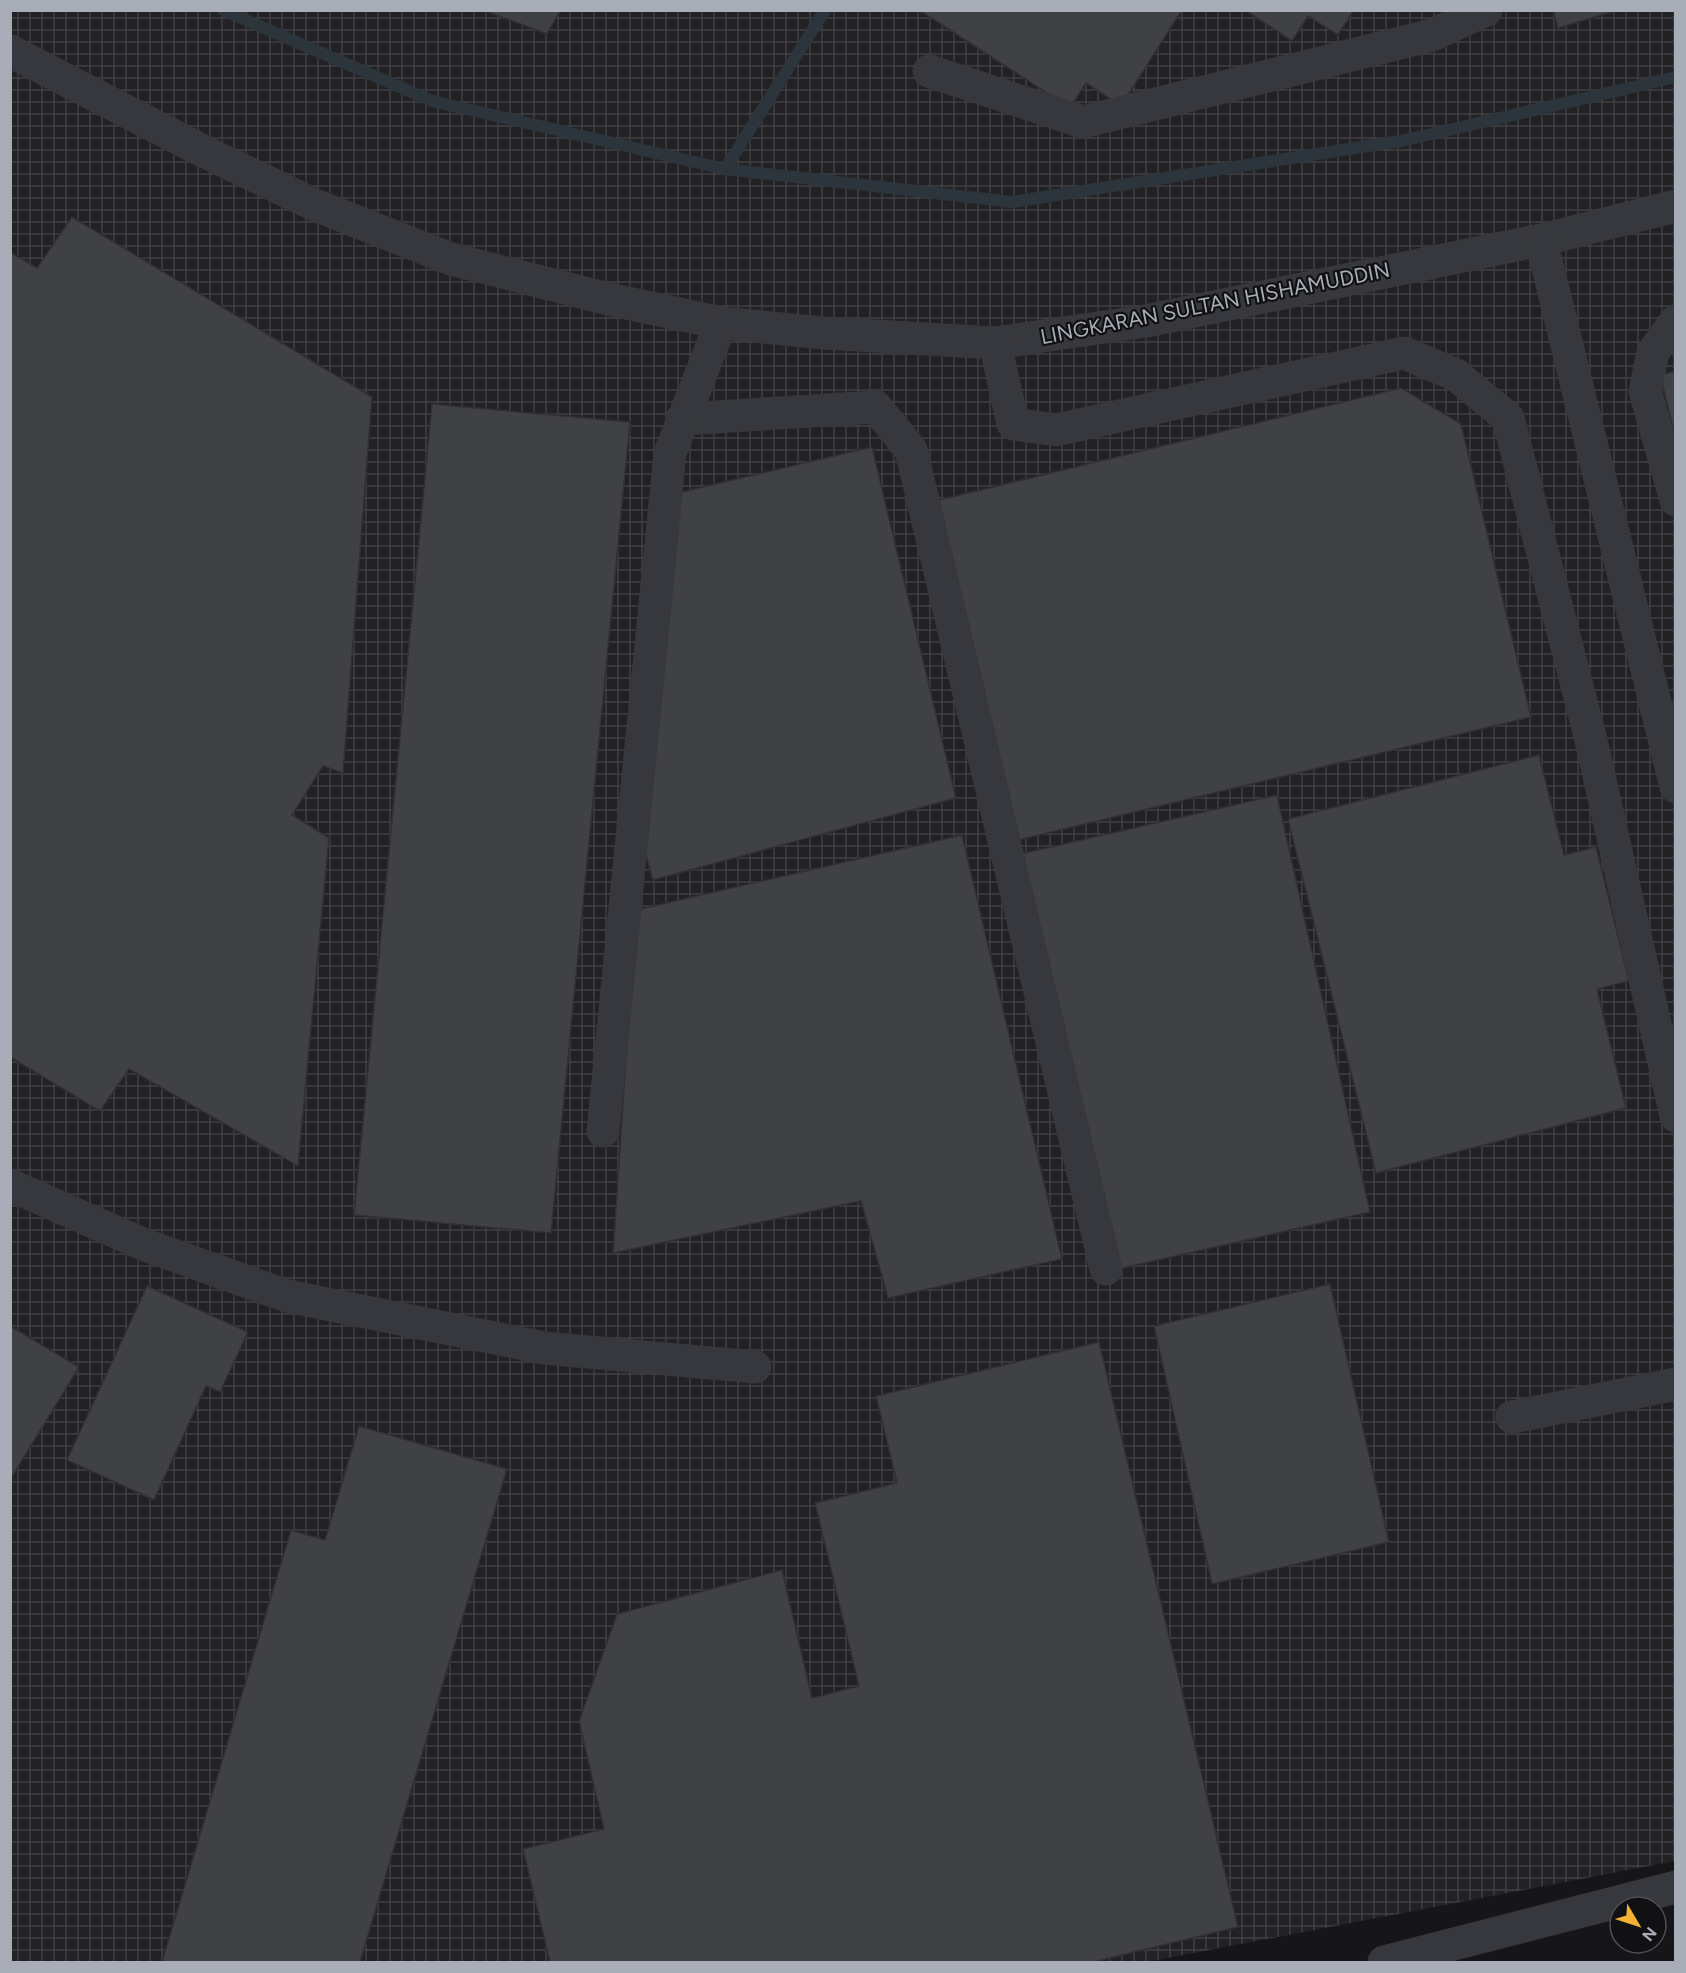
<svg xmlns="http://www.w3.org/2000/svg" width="1686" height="1973" viewBox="0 0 1686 1973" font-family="Figtree,sans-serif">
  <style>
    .industrial { fill: url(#industrial-grid) }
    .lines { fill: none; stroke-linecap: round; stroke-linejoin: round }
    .stream { stroke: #2c353c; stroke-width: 12 }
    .building { fill: #404145; stroke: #303034; stroke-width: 1.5 }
    .minor { stroke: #37383d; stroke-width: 33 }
    .labels { text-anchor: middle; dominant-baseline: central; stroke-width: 4.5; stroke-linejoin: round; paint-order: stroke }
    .street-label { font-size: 21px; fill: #a8adb8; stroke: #111113 }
  </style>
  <defs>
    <pattern id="industrial-grid" width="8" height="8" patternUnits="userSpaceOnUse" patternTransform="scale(1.5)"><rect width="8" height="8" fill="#222225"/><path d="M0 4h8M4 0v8" fill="none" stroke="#3f3f43"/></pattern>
  </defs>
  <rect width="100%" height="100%" fill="#161618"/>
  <path class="industrial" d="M11,11H1675V1861L1147,1962H11Z"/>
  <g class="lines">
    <g class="stream">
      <path d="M223,10L432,101L725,169L1012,202L1406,140L1676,77"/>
      <path d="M725,169L825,10"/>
    </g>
  </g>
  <g class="building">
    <path d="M483,10H561L547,34Z"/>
    <path d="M919,10H1182L1121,106L1086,83L1070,108Z"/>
    <path d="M1245,10H1354L1338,35L1308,16L1292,41Z"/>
    <path d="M1553,10H1618L1558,28Z"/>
    <path d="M72,217L372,397L343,773L323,766L292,815L329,838L298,1166L129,1069L100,1111L10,1057V252L37,268Z"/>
    <path d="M1676,371V440L1660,375Z"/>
    <path d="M1401,388L1461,424L1531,717L1014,841L935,501Z"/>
    <path d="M432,404L630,422L551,1233L354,1215Z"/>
    <path d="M872,447L956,798L653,880L638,827L673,494Z"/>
    <path d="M1539,755L1564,855L1596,847L1629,981L1597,989L1626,1108L1376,1173L1288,819Z"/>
    <path d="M1277,795L1370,1212L1105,1272L1012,856Z"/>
    <path d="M962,835L1062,1259L888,1298L861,1201L613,1253L636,910Z"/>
    <path d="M1330,1284L1389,1542L1212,1584L1154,1326Z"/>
    <path d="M147,1286L248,1332L220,1392L206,1386L154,1500L67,1460Z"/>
    <path d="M10,1326L79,1367L10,1480Z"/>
    <path d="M1099,1342L1238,1927L1093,1962H550L523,1849L604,1829L579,1721L617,1614L782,1570L812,1698L859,1686L815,1503L897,1483L876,1396Z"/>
    <path d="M359,1426L507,1469L360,1962H162L291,1530L325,1540Z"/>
  </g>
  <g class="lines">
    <g class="minor">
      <path d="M10,51L203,151L315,205L451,259L608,299L721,323L824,333L995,343L1146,321L1541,240L1676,206"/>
      <path d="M929,71L1083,122L1432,35L1486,10"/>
      <path d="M1541,240L1676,787"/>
      <path d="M1676,321L1653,352L1645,391L1676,500"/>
      <path d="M995,343L1013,424L1056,430L1404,353L1456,375L1508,418L1590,736L1676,1116"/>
      <path d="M682,419L876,407L911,450L1106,1269"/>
      <path d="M603,1131L670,453L721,323"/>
      <path d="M10,1185L145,1245L287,1296L544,1348L755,1367"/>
      <path d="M1512,1417L1676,1384"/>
      <path d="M1384,1962L1676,1887"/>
    </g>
  </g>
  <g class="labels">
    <g class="street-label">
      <text transform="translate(1215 303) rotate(-11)">LINGKARAN SULTAN HISHAMUDDIN</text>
    </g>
  </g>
  <rect width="1686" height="1973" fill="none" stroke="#a8adb8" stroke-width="24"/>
  <g transform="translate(1638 1925) rotate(129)"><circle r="28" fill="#111113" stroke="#4d4f55" stroke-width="1.5"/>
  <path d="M0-4.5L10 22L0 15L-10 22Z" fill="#f2b134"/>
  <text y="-9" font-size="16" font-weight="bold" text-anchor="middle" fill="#a8adb8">N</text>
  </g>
</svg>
